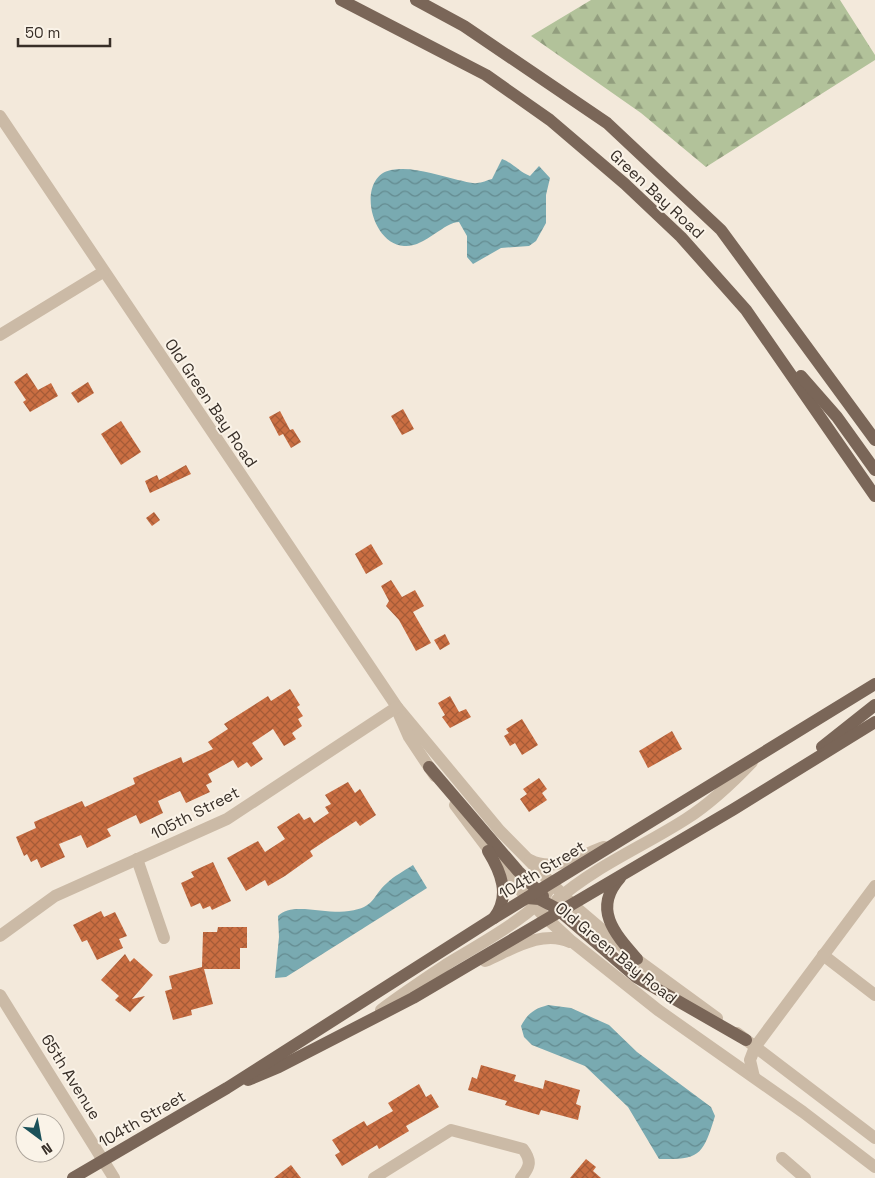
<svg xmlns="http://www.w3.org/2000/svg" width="875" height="1178" viewBox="0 0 875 1178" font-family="'Space Grotesk',sans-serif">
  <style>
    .forest { fill: url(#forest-firs) }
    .water { fill: url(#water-waves) }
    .building { fill: url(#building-cross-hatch) }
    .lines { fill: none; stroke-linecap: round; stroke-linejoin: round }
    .minor { stroke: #cbbaa6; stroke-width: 12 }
    .major { stroke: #7a6658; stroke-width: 12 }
    .labels { text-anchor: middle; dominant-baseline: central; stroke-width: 4; stroke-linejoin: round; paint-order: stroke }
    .street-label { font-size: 16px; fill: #372e27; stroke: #faf3e8 }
  </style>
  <defs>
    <pattern id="forest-firs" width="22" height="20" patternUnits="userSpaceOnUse" patternTransform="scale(1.25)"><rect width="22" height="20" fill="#b2c29a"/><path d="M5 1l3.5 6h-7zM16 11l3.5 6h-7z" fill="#929e7e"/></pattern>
    <pattern id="water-waves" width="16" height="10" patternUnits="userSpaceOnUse" patternTransform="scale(1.25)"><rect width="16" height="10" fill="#79aab1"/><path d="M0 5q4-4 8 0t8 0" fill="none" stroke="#648b90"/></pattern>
    <pattern id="building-cross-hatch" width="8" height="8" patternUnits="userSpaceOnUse" patternTransform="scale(1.25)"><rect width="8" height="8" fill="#ca6e42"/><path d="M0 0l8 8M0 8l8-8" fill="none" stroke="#a55b37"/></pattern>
  </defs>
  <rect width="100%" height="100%" fill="#f3e9db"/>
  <path class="forest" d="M591,0H840L875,55V60L706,167L641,113L531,36Z"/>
  <g class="water">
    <path d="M502,159C513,163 519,172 530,176L539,166L550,178L546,195V223L536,241L529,246L501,248L473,264L467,257V236L459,222C444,222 424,248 404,246C370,244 356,177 391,170C413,166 437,175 458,180C464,181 472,184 477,183C482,183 487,180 492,179Z"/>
    <path d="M413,865L427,888L286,977L275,978L279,937L278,916C291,901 328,915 349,911C376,907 371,897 387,883C394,876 404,871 413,865Z"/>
    <path d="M548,1005L571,1008L609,1025L637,1052L711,1107L715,1116C703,1155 700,1160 659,1159L628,1107L585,1066L532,1045L524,1037L521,1026C528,1013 534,1009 548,1005Z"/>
  </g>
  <g class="building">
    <path d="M27,373L38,390L51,383L58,396L30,412L23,402L26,400L14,382Z"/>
    <path d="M88,382L94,393L78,403L71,393Z"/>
    <path d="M403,409L414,429L402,435L391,416Z"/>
    <path d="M280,411L290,430L293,429L301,442L291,448L283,434L279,436L269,417Z"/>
    <path d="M121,421L141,452L121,465L101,434Z"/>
    <path d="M186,465L191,474L150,493L145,481L157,475L159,480Z"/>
    <path d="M154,512L160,520L152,526L146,518Z"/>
    <path d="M371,544L383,564L366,574L355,554Z"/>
    <path d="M391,580L402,597L415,590L424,606L413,612L431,643L416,651L399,620L386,606L389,601L381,586Z"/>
    <path d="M445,634L450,644L440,650L434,640Z"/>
    <path d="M290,689L300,705L297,707L303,716L298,719L302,726L292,733L296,739L284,746L273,729L252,743L263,759L251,767L247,762L238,768L233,760L208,774L212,782L206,785L210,792L186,803L180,791L158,801L163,813L140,824L136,815L107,829L111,836L87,848L81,835L59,844L65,857L41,868L37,859L31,862L27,854L24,856L16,837L36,828L34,822L82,801L85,807L135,784L133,778L181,757L183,763L213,749L208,742L228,729L224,724L268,696L271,701Z"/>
    <path d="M450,696L459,712L466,709L471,717L450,728L442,717L445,715L438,703Z"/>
    <path d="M522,719L538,745L522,755L515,743L510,746L504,736L509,733L506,729Z"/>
    <path d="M672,731L682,749L648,768L639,751Z"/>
    <path d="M539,778L547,789L542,793L547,800L529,812L520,799L527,794L523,789Z"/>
    <path d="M348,782L355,793L360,789L376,815L360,826L356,821L328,839L310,851L313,856L285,876L268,886L265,880L246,891L227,858L258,841L265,852L285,839L277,827L299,813L304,820L310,817L314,823L329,813L325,807L331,804L325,795Z"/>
    <path d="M213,862L231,901L212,910L210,906L203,909L200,903L191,907L181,883L194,877L191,872Z"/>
    <path d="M101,911L104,917L115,912L127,936L119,939L123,948L97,960L87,940L82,942L73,925Z"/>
    <path d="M218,927H247V948H240V969H204L213,1004L191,1010L192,1015L173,1020L165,991L172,989L169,976L202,967L203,932H217Z"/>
    <path d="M125,954L130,962L134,958L153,975L132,999L145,996L130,1012L115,1000L119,996L101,980Z"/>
    <path d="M481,1065L516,1075L514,1081L543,1089L545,1080L580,1090L576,1104L581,1106L578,1120L541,1110L539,1115L505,1105L507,1101L468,1090L472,1077L477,1079Z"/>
    <path d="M419,1084L426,1097L431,1094L439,1107L406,1126L409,1131L379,1149L377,1145L342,1166L335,1155L340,1152L332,1140L364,1121L367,1126L393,1111L388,1103Z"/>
    <path d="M586,1159L596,1167L593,1171L601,1178H570Z"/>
    <path d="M291,1165L301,1178H274Z"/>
  </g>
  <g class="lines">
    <g class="minor">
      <path d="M0,116L397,707L500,831L572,904L639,961L717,1018"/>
      <path d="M0,335L103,272"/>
      <path d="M398,712L409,737L435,776"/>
      <path d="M455,805L513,882L541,913L570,940L658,1010L803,1112L875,1167"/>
      <path d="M137,859L164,938"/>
      <path d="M530,860C554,873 581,855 604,847"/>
      <path d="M557,900C594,867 644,846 686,819C711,803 732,783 752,762"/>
      <path d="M0,936L55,896L227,819L397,707"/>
      <path d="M823,955L875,995"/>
      <path d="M485,961C511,950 542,929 570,942"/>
      <path d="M0,995L114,1178"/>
      <path d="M381,1010C402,994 425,979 447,964C469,950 549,908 551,883"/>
      <path d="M737,1033L875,1138"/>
      <path d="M754,1077L750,1060L755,1047L875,886"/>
      <path d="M782,1158L805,1178"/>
      <path d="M374,1178L451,1130L523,1149C532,1161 530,1167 521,1178"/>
    </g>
    <g class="major">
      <path d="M341,0L486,75L550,120L625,184L681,237L746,310L875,496"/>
      <path d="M416,0L464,26L607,123L721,230L875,440"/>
      <path d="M801,376L837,417L875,470"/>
      <path d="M822,747L875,705"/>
      <path d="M429,767L518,871L543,896"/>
      <path d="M488,851C501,872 511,896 494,918"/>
      <path d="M620,878C592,909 615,934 637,959"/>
      <path d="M527,898L539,899L556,908L636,977L746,1040"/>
      <path d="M248,1080L279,1067L413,998L734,809L875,722"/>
      <path d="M73,1178L227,1088L494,918L875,684"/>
    </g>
  </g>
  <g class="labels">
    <g class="street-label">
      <text transform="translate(657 194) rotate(43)">Green Bay Road</text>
      <text transform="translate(211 403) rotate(56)">Old Green Bay Road</text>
      <text transform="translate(195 813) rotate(-27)">105th Street</text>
      <text transform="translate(542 870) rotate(-31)">104th Street</text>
      <text transform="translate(616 953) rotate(39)">Old Green Bay Road</text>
      <text transform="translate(71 1077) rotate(58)">65th Avenue</text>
      <text transform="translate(142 1119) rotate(-30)">104th Street</text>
    </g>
  </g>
  <g transform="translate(40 1138) rotate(148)"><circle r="24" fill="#faf3e8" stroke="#aca49b"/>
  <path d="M0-4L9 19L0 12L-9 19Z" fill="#1b515a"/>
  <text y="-8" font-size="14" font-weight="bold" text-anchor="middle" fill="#372e27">N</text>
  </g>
  <path d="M18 38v8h92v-8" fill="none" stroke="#372e27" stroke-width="2.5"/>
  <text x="25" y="38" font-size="15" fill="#372e27" stroke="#faf3e8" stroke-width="4" paint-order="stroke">50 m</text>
</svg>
